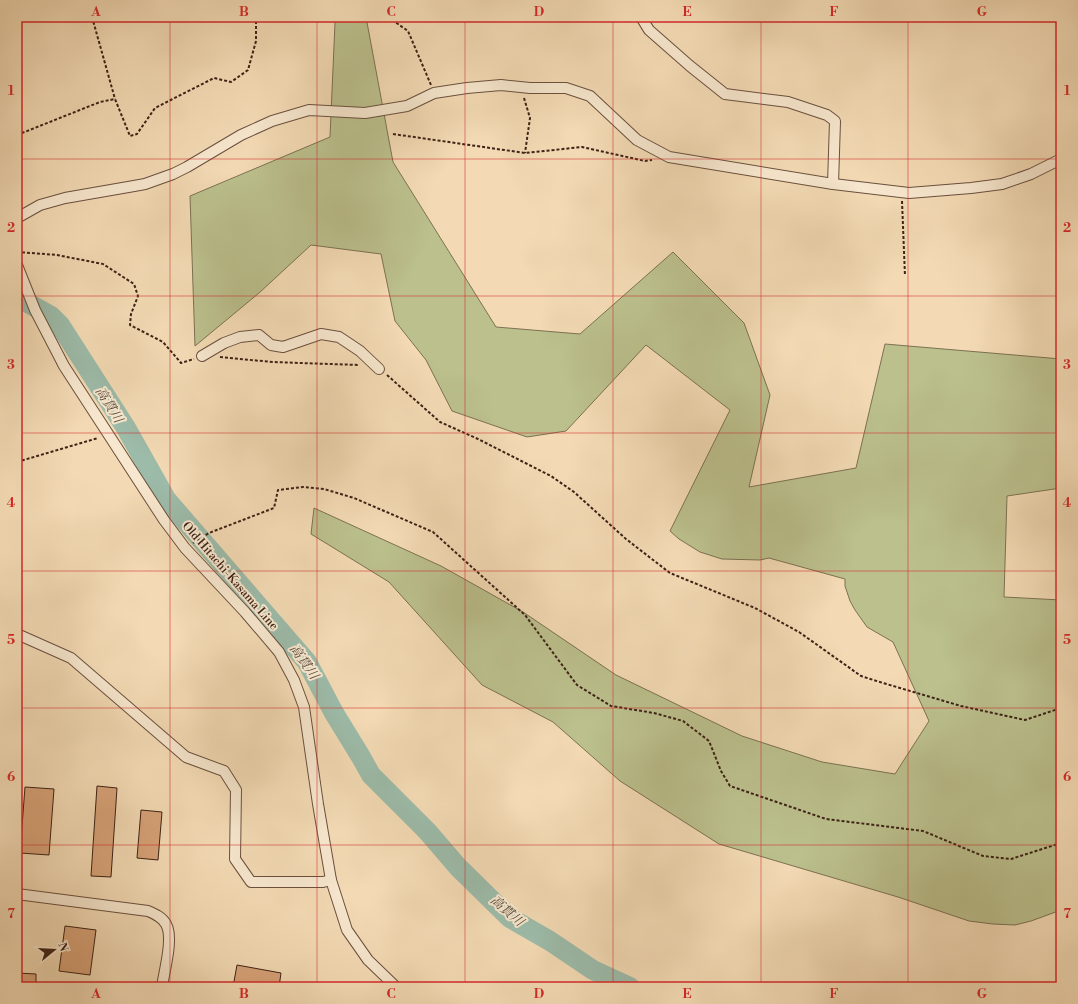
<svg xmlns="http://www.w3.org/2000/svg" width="1078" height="1004" viewBox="0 0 1078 1004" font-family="'Libre Bodoni','Noto Serif JP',serif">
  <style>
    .green { fill: #bbc08d; stroke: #7c7152 }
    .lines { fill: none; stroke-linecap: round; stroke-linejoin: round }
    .river { stroke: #9cbba9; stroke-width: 20 }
    .building { fill: #d7a278; stroke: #3d2216 }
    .minor-casing { stroke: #6a503e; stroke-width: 12 }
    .path { stroke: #3d2216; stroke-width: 2; stroke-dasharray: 3 2; stroke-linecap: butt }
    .minor { stroke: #f7e7ce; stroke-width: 10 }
    .grid { fill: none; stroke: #d62828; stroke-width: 1; stroke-opacity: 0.55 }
    .labels { text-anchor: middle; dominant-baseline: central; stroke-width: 4; stroke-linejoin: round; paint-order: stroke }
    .street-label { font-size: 12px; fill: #3d2216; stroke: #f7e7ce }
    .water-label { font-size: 13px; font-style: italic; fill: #55483b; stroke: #f7e7ce }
    .neatline { fill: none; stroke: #d62828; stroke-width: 1.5 }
    .grid-label { font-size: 13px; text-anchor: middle; font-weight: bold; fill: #d62828 }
  </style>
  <rect width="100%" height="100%" fill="#f3dab4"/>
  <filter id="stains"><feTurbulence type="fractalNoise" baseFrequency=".005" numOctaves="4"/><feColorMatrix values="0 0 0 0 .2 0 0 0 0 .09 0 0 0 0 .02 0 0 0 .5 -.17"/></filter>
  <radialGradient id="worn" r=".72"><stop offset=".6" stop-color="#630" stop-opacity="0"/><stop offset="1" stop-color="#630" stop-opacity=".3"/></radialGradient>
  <path class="green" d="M333,17H366L393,162L496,327L580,334L673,252L744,323L770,395L749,487L856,468L885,344L1061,359V488L1007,496L1004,597L1061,600V910L1031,921L1015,925L993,924L969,921L898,897L719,844L620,781L553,722L482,685L389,582L311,534L314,508L441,566L523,612L616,675L742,736L822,762L895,774L929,721L893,642L867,627L855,610L850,601L845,586V579L769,558L760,560L722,559L700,552L679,539L670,531L730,410L646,345L566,431L527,437L452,411L426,360L395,321L381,254L311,245L259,293L195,346L190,196L330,137L335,23Z"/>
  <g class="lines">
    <path class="river" d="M17,297L51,316L60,325L126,428L166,499L307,662L334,713L361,757L371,775L427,831L458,867L510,918L550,941L593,970L630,987"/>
  </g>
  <g class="building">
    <path d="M97,786L117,788L111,877L91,876Z"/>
    <path d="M25,787L54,789L49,855L20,853Z"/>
    <path d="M141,810L162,812L158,860L137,858Z"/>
    <path d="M65,926L96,930L90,975L59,971Z"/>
    <path d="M237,965L281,973L279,987H233Z"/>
    <path d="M17,973L36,974V987H17Z"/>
  </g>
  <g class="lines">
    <defs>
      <g id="minor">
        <path d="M641,17L649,30L690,66L725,94L788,102L827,115L835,121L833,184"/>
        <path d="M17,218L40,205L65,198L134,186L145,184L173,174L187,167L241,135L272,121L309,110L365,113L407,106L434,93L467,88L501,85L530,88H566L590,96L637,140L669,157L833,184L909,193L971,188L1002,184L1031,174L1061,159"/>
        <path d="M17,265L35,310L64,366L164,520L185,548L245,612L279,652L294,680L304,707L318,804L331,880L347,930L368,960L396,987"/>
        <path d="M202,356L224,343L240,337L259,335L271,345L283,347L321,334L339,337L360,351L379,369"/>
        <path d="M17,634L71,658L186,757L224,771L236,790L235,859L251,882H323L331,880"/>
        <path d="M17,894L148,911C155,914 162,917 166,924C174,938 164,971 162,987"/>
      </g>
    </defs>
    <use href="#minor" class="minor-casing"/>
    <g class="path">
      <path d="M92,17L115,99"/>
      <path d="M388,17L408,31L431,85"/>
      <path d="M524,98L530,118L525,153"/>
      <path d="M393,134L525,153L582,147L645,161L652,160"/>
      <path d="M17,135L100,102L115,99L130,136L137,134L155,108L214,78L231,82L248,70L256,41V17"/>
      <path d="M902,201L905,276"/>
      <path d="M17,252L57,255L103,264L134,284L138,296L131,314L130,325L163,342L181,363L194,359"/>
      <path d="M220,357L272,362L359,365"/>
      <path d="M387,375L440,422L478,439L551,476L574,492L626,539L670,573L755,608L799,632L861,676L883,683L961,706L1025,720L1061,708"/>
      <path d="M17,462L98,438"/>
      <path d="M193,543L209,533L274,508L278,490L303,487L324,489L354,498L433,532L525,615L577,685L611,706L654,713L683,721L709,741L721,771L730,786L826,819L923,831L983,856L1011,859L1061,843"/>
    </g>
    <use href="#minor" class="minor"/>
  </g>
  <path class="grid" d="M170,17V987M317,17V987M465,17V987M613,17V987M761,17V987M908,17V987M17,159H1061M17,296H1061M17,433H1061M17,571H1061M17,708H1061M17,845H1061"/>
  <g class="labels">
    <g class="street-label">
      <text transform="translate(230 576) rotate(49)">Old Hitachi-Kasama Line</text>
    </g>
    <g class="water-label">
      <text transform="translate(109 405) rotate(58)">高貫川</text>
      <text transform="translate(304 662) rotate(55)">高貫川</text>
      <text transform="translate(507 911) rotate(41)">高貫川</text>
    </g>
  </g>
  <rect width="1078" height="1004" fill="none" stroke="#f3dab4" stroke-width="44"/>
  <g transform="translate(54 950) rotate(72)" stroke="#f7e7ce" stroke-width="3" paint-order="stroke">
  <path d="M0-3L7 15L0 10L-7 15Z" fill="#3d2216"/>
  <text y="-6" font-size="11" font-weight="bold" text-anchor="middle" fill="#3d2216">N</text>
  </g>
  <rect x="22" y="22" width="1034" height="960" class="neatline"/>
  <g class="grid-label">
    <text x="96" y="16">A</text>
    <text x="244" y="16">B</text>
    <text x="391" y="16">C</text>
    <text x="539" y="16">D</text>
    <text x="687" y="16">E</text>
    <text x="834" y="16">F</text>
    <text x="982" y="16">G</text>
    <text x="11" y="95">1</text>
    <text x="1067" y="95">1</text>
    <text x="11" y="232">2</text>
    <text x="1067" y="232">2</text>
    <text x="11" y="369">3</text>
    <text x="1067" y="369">3</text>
    <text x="11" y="507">4</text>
    <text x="1067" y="507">4</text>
    <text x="11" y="644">5</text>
    <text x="1067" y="644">5</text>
    <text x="11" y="781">6</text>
    <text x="1067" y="781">6</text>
    <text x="11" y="918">7</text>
    <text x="1067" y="918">7</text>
    <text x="96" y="998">A</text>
    <text x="244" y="998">B</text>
    <text x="391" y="998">C</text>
    <text x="539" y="998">D</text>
    <text x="687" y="998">E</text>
    <text x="834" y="998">F</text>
    <text x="982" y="998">G</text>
  </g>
  <rect width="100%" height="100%" filter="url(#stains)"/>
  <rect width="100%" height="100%" fill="url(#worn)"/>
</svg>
